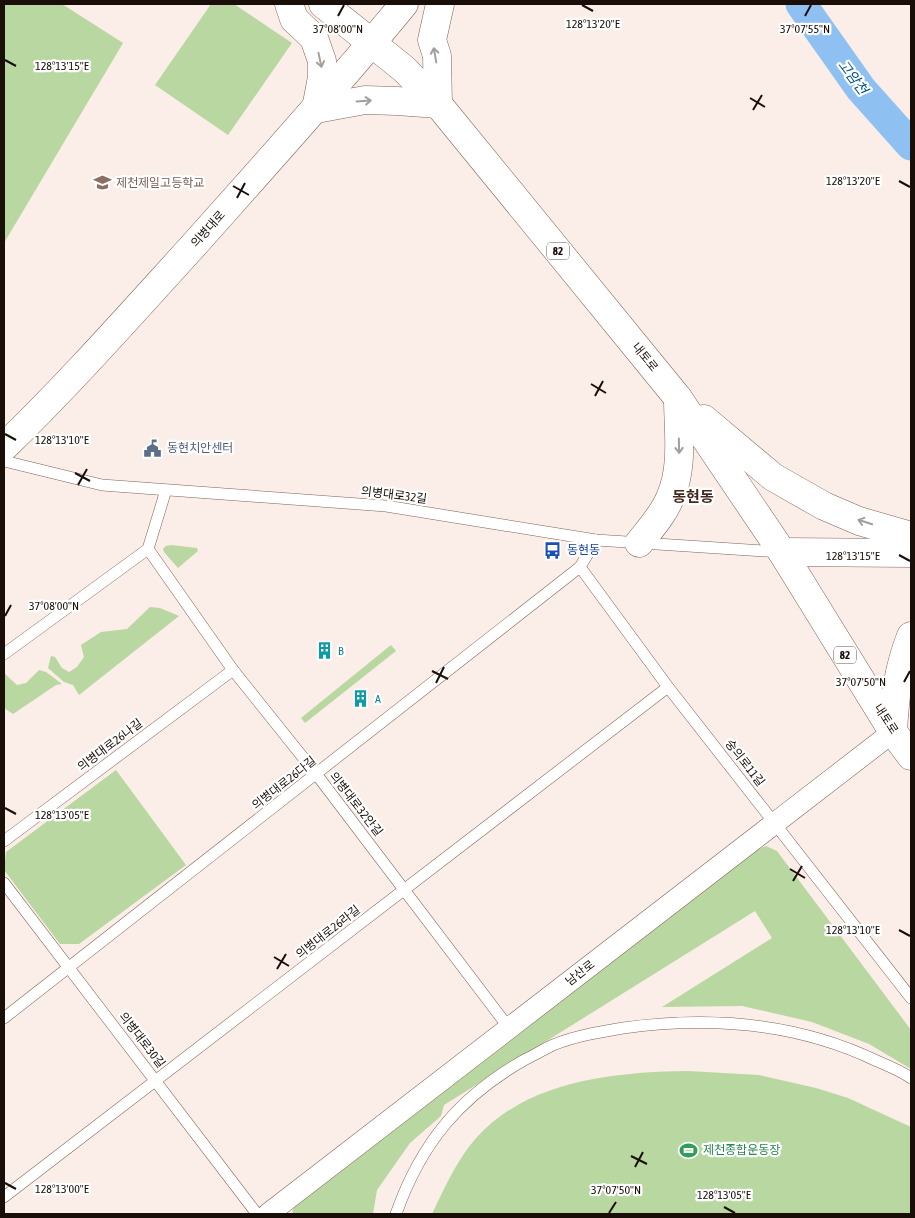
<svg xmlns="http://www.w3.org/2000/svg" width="915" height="1218" viewBox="0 0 915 1218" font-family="'Asap Condensed','Noto Sans KR',sans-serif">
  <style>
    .green { fill: #b9d7a0 }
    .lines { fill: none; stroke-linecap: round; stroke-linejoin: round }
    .river { stroke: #8fc0f2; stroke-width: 31 }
    .lane-casing { stroke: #806356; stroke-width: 12 }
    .street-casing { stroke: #806356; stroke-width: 22 }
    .secondary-casing { stroke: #806356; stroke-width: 29 }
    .primary-casing { stroke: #806356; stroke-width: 29 }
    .lane { stroke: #fff; stroke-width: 11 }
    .street { stroke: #fff; stroke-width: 21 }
    .secondary { stroke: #fff; stroke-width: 28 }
    .primary { stroke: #fff; stroke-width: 28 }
    .oneway { stroke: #a39f9d }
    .ticks { fill: none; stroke: #1a0e09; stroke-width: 2 }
    .labels { text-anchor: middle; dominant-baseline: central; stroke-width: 4.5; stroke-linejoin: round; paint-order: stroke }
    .shield { fill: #fff; stroke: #5f5653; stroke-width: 1 }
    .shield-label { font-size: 11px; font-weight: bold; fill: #1a0e09 }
    .education-label { font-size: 12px; fill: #785e54; stroke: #fff; text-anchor: start }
    .street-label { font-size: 12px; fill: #1a0e09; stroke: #fff }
    .service-label { font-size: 12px; fill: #4e5e75; stroke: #fff; text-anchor: start }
    .transit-label { font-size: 12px; fill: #164399; stroke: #fff; text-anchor: start }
    .culture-label { font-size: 12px; fill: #0d838f; stroke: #fff; text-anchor: start }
    .leisure-label { font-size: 12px; fill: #27864d; stroke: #fff; text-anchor: start }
    .water-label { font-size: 14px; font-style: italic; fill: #02528d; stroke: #fff }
    .quarter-label { font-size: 15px; font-weight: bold; fill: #42291d; stroke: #fff }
    .ticks-label { font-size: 12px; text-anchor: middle; fill: #1a0e09; stroke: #fff; stroke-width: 4.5; stroke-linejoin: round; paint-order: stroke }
  </style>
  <rect width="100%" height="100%" fill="#fbede7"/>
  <g class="green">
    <path d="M4,4H62L123,43L4,243Z"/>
    <path d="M211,4H234L292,43L228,135L155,85Z"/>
    <path d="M171,545L197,548L198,551L178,568L164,552L163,549L166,546Z"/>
    <path d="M150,607L160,608L179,616L79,695L73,685L64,682L48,668L51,656L55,657L62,668L69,672L77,667L84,657L81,645L101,632L127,629Z"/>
    <path d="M391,645L396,651L305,723L301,718Z"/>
    <path d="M39,670L46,672L62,684L56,685L13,714L4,708V673L17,685L26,683Z"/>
    <path d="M116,770L186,865L79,944H60L4,870L6,852Z"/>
    <path d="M766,846L777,851L911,1030V1069L869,1044L812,1022L742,1006L662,1007L772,938L755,911L444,1105L441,1116L410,1143L377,1190L373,1214H292L294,1206L753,852Z"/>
    <path d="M688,1071L759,1075L816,1088L848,1098L911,1127V1214H432C445,1187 457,1159 478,1136C530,1080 616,1072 688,1071Z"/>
  </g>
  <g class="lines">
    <path class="river" d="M801,4L861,89L911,145"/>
    <defs>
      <g id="lane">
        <path d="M4,461L102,485L386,506L596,540L780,552"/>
        <path d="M166,490L148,549L233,670L317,775L509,1028"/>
        <path d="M596,540L580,567L668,687L911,998"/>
        <path d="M4,654L148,549"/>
        <path d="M4,841L233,670"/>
        <path d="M4,883L257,1214"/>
        <path d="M4,1018L580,567"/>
        <path d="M4,1197L668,687"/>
        <path d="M396,1214C421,1143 460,1096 526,1059C535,1055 544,1049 553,1045C575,1036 599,1032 623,1028C709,1016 798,1023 877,1061C889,1066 901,1071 911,1078"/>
      </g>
      <path id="street" d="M268,1214L893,732"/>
      <g id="secondary">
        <path d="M4,447C70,383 131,314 193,246C264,166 336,87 404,4"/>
        <path d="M782,552L911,553"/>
      </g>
      <g id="primary">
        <path d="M289,4L294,19L314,38L322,61V77L316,109L365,100L397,101L438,104"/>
        <path d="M323,4L404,69L438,104L678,398L782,552L893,732L911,756"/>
        <path d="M438,104L437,56L432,40L440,4"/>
        <path d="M704,419L773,477L824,506L859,521L911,536"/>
        <path d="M639,543C650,529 663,515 670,498C684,467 678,431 678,398"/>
        <path d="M893,732C895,696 898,669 911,636"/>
      </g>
    </defs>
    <use href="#lane" class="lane-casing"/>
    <use href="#street" class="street-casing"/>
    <use href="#secondary" class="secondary-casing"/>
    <use href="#primary" class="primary-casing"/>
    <use href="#lane" class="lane"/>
    <use href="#street" class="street"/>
    <use href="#secondary" class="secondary"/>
    <use href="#primary" class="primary"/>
  </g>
  <defs><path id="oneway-shaft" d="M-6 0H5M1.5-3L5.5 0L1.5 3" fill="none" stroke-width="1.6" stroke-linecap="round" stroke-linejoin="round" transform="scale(1.25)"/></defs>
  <g class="oneway">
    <use href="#oneway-shaft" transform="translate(435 55) rotate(-100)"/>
    <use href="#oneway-shaft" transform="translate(320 60) rotate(78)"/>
    <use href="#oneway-shaft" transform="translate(364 101) rotate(-4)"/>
    <use href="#oneway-shaft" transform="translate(679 446) rotate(89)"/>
    <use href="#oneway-shaft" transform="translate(865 522) rotate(-162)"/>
  </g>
  <path class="ticks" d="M582,5L593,11M338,16L344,5M805,16L811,5M5,60L16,66M750,98L765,107M753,110L762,95M899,181L910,187M233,186L249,195M237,198L245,183M591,384L606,393M595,396L603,381M5,434L16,440M75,473L90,481M78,485L87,469M899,555L910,561M5,616L11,605M432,671L448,679M904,682L910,671M436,683L444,667M5,808L16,814M790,869L805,878M793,881L802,866M899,930L910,936M274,957L289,966M277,969L286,954M631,1156L647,1164M635,1167L643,1152M5,1183L16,1189M724,1207L735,1213M609,1213L616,1202"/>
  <defs>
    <symbol id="school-bare" viewBox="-9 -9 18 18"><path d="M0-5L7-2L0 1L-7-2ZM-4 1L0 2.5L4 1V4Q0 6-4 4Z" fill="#8d6e63" stroke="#fff" stroke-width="2.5" paint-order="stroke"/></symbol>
    <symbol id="civic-bare" viewBox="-9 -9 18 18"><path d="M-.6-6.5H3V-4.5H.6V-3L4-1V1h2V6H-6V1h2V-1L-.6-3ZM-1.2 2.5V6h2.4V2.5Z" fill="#5c6f8a" stroke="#fff" stroke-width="2.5" paint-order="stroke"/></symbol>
    <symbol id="bus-bare" viewBox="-9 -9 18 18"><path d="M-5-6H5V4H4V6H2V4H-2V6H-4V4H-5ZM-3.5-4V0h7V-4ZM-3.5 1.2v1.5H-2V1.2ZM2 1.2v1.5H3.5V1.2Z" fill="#1a4fb4" stroke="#fff" stroke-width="2.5" paint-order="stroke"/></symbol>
    <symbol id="building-bare" viewBox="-9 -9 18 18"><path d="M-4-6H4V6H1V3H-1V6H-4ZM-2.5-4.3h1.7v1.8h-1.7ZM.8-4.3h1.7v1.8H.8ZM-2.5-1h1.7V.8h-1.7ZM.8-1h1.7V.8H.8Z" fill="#0f9aa8" stroke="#fff" stroke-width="2.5" paint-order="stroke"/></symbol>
    <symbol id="stadium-bare" viewBox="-9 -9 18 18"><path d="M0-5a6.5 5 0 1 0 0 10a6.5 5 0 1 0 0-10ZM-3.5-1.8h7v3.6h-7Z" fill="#2e9e5b" stroke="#fff" stroke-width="2.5" paint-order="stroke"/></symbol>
  </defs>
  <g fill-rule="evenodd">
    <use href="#school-bare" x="90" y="170" width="25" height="25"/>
    <use href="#civic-bare" x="140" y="436" width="25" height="25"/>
    <use href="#bus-bare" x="540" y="538" width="25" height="25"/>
    <use href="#building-bare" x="312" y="638" width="25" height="25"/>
    <use href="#building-bare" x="348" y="686" width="25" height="25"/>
    <use href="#stadium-bare" x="676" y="1138" width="25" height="25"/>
  </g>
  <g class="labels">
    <g class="shield">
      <rect x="547" y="242.5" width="22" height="17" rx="4"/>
      <rect x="834" y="646.5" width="22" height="17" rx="4"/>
    </g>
    <g class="shield-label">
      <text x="558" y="251">82</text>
      <text x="845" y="655">82</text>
    </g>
    <g class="education-label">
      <text x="116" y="183">제천제일고등학교</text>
    </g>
    <g class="street-label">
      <text transform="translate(208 229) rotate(-48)">의병대로</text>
      <text transform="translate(645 357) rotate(51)">내토로</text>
      <text transform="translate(394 495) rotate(7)">의병대로32길</text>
      <text transform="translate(886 719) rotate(57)">내토로</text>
      <text transform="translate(110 745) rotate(-37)">의병대로26나길</text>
      <text transform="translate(745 763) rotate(52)">숭의로11길</text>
      <text transform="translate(284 783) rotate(-38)">의병대로26다길</text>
      <text transform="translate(356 804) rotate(52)">의병대로32안길</text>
      <text transform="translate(328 932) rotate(-38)">의병대로26라길</text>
      <text transform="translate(580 973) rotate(-38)">남산로</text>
      <text transform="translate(142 1040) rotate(52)">의병대로30길</text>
    </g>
    <g class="service-label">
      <text x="167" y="448">동현치안센터</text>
    </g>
    <g class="transit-label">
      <text x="567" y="550">동현동</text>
    </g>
    <g class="culture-label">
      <text x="338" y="651">B</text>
      <text x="375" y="699">A</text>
    </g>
    <g class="leisure-label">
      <text x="703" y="1150">제천종합운동장</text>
    </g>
    <g class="water-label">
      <text transform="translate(853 77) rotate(53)">고암천</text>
    </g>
    <g class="quarter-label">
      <text x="693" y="496">동현동</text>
    </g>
  </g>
  <g class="ticks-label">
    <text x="593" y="28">128°13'20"E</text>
    <text x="338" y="33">37°08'00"N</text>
    <text x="805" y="33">37°07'55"N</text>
    <text x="62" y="70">128°13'15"E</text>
    <text x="853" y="185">128°13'20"E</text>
    <text x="62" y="444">128°13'10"E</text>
    <text x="853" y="560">128°13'15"E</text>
    <text x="54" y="610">37°08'00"N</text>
    <text x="861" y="686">37°07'50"N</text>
    <text x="62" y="819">128°13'05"E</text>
    <text x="853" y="934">128°13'10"E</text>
    <text x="62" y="1193">128°13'00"E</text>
    <text x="616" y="1194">37°07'50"N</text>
    <text x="724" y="1199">128°13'05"E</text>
  </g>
  <rect width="915" height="1218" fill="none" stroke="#1a0e09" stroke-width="10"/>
</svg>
